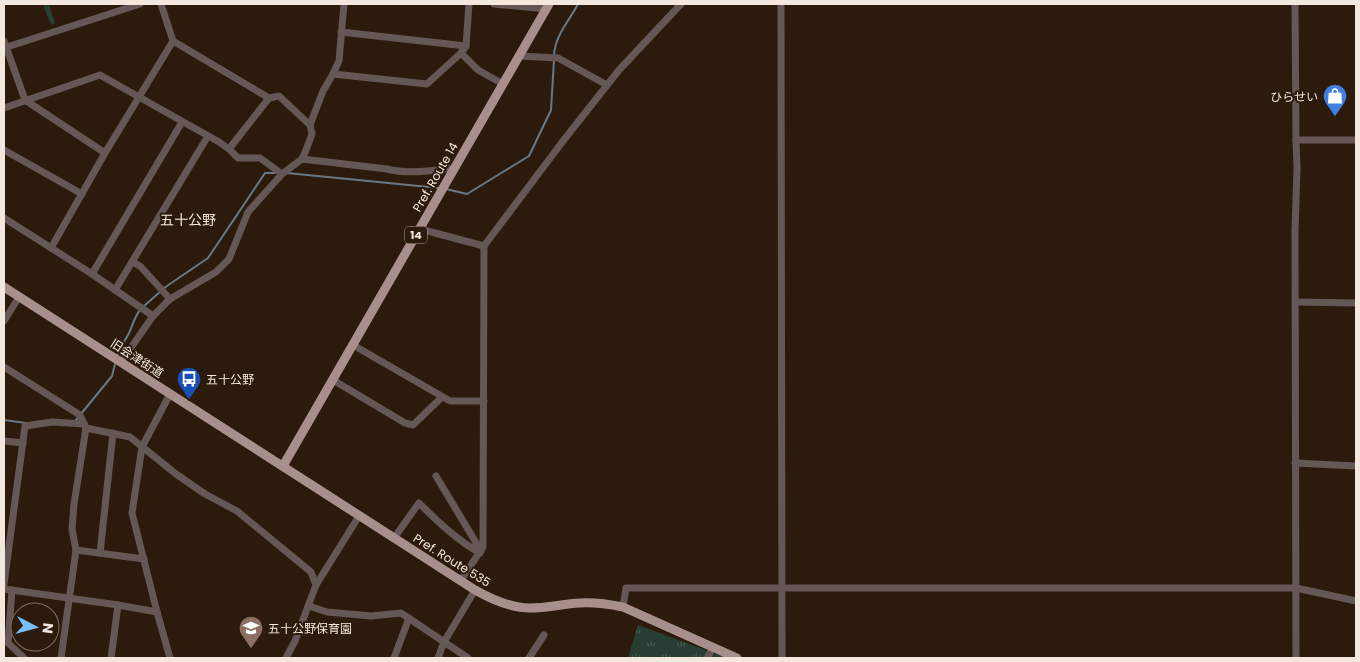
<svg xmlns="http://www.w3.org/2000/svg" width="1360" height="662" viewBox="0 0 1360 662" font-family="Poppins,'Noto Sans JP',sans-serif">
  <style>
    .grass { fill: #273f33 }
    .park { fill: url(#park-tufts) }
    .lines { fill: none; stroke-linecap: round; stroke-linejoin: round }
    .stream { stroke: #687886; stroke-width: 2 }
    .minor { stroke: #645756; stroke-width: 7 }
    .major { stroke: #a98f8c; stroke-width: 9 }
    .labels { text-anchor: middle; dominant-baseline: central; stroke-width: 4; stroke-linejoin: round; paint-order: stroke }
    .shield { fill: #2c1b0d; stroke: #b8aa9f; stroke-width: 1 }
    .shield-label { font-size: 11px; font-weight: bold; fill: #f4e7de }
    .poi-label { font-size: 12px; fill: #f4e7de; stroke: #2c1b0d; text-anchor: start }
    .street-label { font-size: 12px; fill: #f4e7de; stroke: #2c1b0d }
    .neighbourhood-label { font-size: 14px; fill: #f4e7de; stroke: #2c1b0d }
  </style>
  <defs>
    <pattern id="park-tufts" width="24" height="20" patternUnits="userSpaceOnUse" patternTransform="scale(1.25)"><rect width="24" height="20" fill="#273f33"/><path d="M3 7l-1-3M5 7V3M7 7l1-3M15 17l-1-3M17 17v-4M19 17l1-3" fill="none" stroke="#475b50"/></pattern>
  </defs>
  <rect width="100%" height="100%" fill="#2c1b0d"/>
  <path class="grass" d="M49,5L55,23L52,25L50,22L44,8V6Z"/>
  <path class="park" d="M638,625L727,658H628Z"/>
  <g class="lines">
    <g class="stream">
      <path d="M554,55C555,36 569,21 578,4"/>
      <path d="M287,173L439,188"/>
      <path d="M446,189L467,194L529,156L551,110L554,60"/>
      <path d="M164,288L208,258L265,173H275"/>
      <path d="M144,306L161,291"/>
      <path d="M117,357C119,347 126,340 130,331C133,324 135,316 140,310"/>
      <path d="M4,420L26,423"/>
      <path d="M76,420L112,376L115,364"/>
    </g>
    <g class="minor">
      <path d="M161,4L173,41L269,98L279,96L310,125"/>
      <path d="M494,4L546,9"/>
      <path d="M781,4L782,658"/>
      <path d="M1295,4L1296,140L1297,168L1295,231L1296,658"/>
      <path d="M341,32L466,46"/>
      <path d="M4,41L25,100L105,153"/>
      <path d="M4,48L140,4"/>
      <path d="M461,53L478,70L503,84"/>
      <path d="M519,56L558,58L607,85"/>
      <path d="M333,74L427,84L461,53L466,46L469,4"/>
      <path d="M4,108L100,75L219,142L229,149L269,98"/>
      <path d="M1296,140H1356"/>
      <path d="M229,149L238,158H260L282,174"/>
      <path d="M4,150L82,194"/>
      <path d="M302,159L306,150L312,134L310,125L323,91L333,74L339,61L344,4"/>
      <path d="M4,218L92,274L153,316"/>
      <path d="M420,229L484,246"/>
      <path d="M51,248L105,153L173,41"/>
      <path d="M133,262L141,267L170,299"/>
      <path d="M92,274L182,122"/>
      <path d="M115,290L208,136"/>
      <path d="M1296,302L1356,303"/>
      <path d="M4,321L19,297"/>
      <path d="M353,345L450,401H484"/>
      <path d="M121,362L153,316L170,299L216,272L229,259L248,212L282,174L302,159L387,169C409,175 433,170 455,168"/>
      <path d="M4,367L80,415L86,428L74,504L72,529L76,550L61,658"/>
      <path d="M333,380L405,423L413,425L442,397"/>
      <path d="M170,394L142,447L132,513L157,612L170,658"/>
      <path d="M86,428L130,437L176,474L205,494L237,511L311,572L316,585"/>
      <path d="M4,441L23,443"/>
      <path d="M1295,463L1356,466"/>
      <path d="M436,476L481,551"/>
      <path d="M394,538L419,503C438,522 457,540 480,553"/>
      <path d="M76,550L144,559"/>
      <path d="M100,553L113,433"/>
      <path d="M461,580L483,547L484,246L563,141L619,70L681,4"/>
      <path d="M4,584L25,426L52,422L84,424"/>
      <path d="M4,589L118,605L157,612"/>
      <path d="M12,590L8,643L24,658"/>
      <path d="M309,606L327,612L371,616L401,613L468,658"/>
      <path d="M623,607L626,588H1296L1356,601"/>
      <path d="M111,658L118,605"/>
      <path d="M286,658L295,641L316,585L359,516"/>
      <path d="M394,658L409,618"/>
      <path d="M438,658L444,642L475,590"/>
      <path d="M529,658L544,635"/>
      <path d="M707,658L713,647"/>
    </g>
    <g class="major">
      <path d="M4,287L475,590C491,599 510,608 530,608C546,608 563,604 580,603C595,602 608,604 623,607L737,658"/>
      <path d="M283,466L549,4"/>
    </g>
  </g>
  <defs>
    <symbol id="shop-pin" viewBox="-11 -11 22 30"><path d="M0 17L-7.5 6A9.5 9.5 0 1 1 7.5 6Z" fill="#3f7fe0" stroke="#2c1b0d"/><path d="M-5-2.5h2.3a2.7 3.5 0 0 1 5.4 0H5L5.5 6h-11ZM-1.5-2.5h3a1.5 2.3 0 0 0-3 0Z" fill="#fff"/></symbol>
    <symbol id="bus-pin" viewBox="-11 -11 22 30"><path d="M0 17L-7.5 6A9.5 9.5 0 1 1 7.5 6Z" fill="#1a4fb4" stroke="#2c1b0d"/><path d="M-5-6H5V4H4V6H2V4H-2V6H-4V4H-5ZM-3.5-4V0h7V-4ZM-3.5 1.2v1.5H-2V1.2ZM2 1.2v1.5H3.5V1.2Z" fill="#fff"/></symbol>
    <symbol id="school-pin" viewBox="-11 -11 22 30"><path d="M0 17L-7.5 6A9.5 9.5 0 1 1 7.5 6Z" fill="#8d6e63" stroke="#2c1b0d"/><path d="M0-5L7-2L0 1L-7-2ZM-4 1L0 2.5L4 1V4Q0 6-4 4Z" fill="#fff"/></symbol>
  </defs>
  <g fill-rule="evenodd">
    <use href="#shop-pin" x="1321" y="82" width="28" height="38"/>
    <use href="#bus-pin" x="175" y="365" width="28" height="38"/>
    <use href="#school-pin" x="237" y="614" width="28" height="38"/>
  </g>
  <g class="labels">
    <rect class="shield" x="405" y="226.5" width="22" height="17" rx="4"/>
    <g class="shield-label">
      <text x="416" y="235">14</text>
    </g>
    <g class="poi-label">
      <text x="1318" y="96" text-anchor="end">ひらせい</text>
      <text x="206" y="379">五十公野</text>
      <text x="268" y="628">五十公野保育園</text>
    </g>
    <g class="street-label">
      <text transform="translate(435 177) rotate(-60)">Pref. Route 14</text>
      <text transform="translate(137 358) rotate(33)">旧会津街道</text>
      <text transform="translate(452 560) rotate(32)">Pref. Route 535</text>
    </g>
    <g class="neighbourhood-label">
      <text x="188" y="220">五十公野</text>
    </g>
  </g>
  <rect width="1360" height="662" fill="none" stroke="#f4e7de" stroke-width="10"/>
  <g transform="translate(35 627) rotate(96)"><circle r="24" fill="#2c1b0d" stroke="#7c6d61"/>
  <path d="M0-4L9 19L0 12L-9 19Z" fill="#78bff7"/>
  <text y="-8" font-size="14" font-weight="bold" text-anchor="middle" fill="#f4e7de">N</text>
  </g>
</svg>
